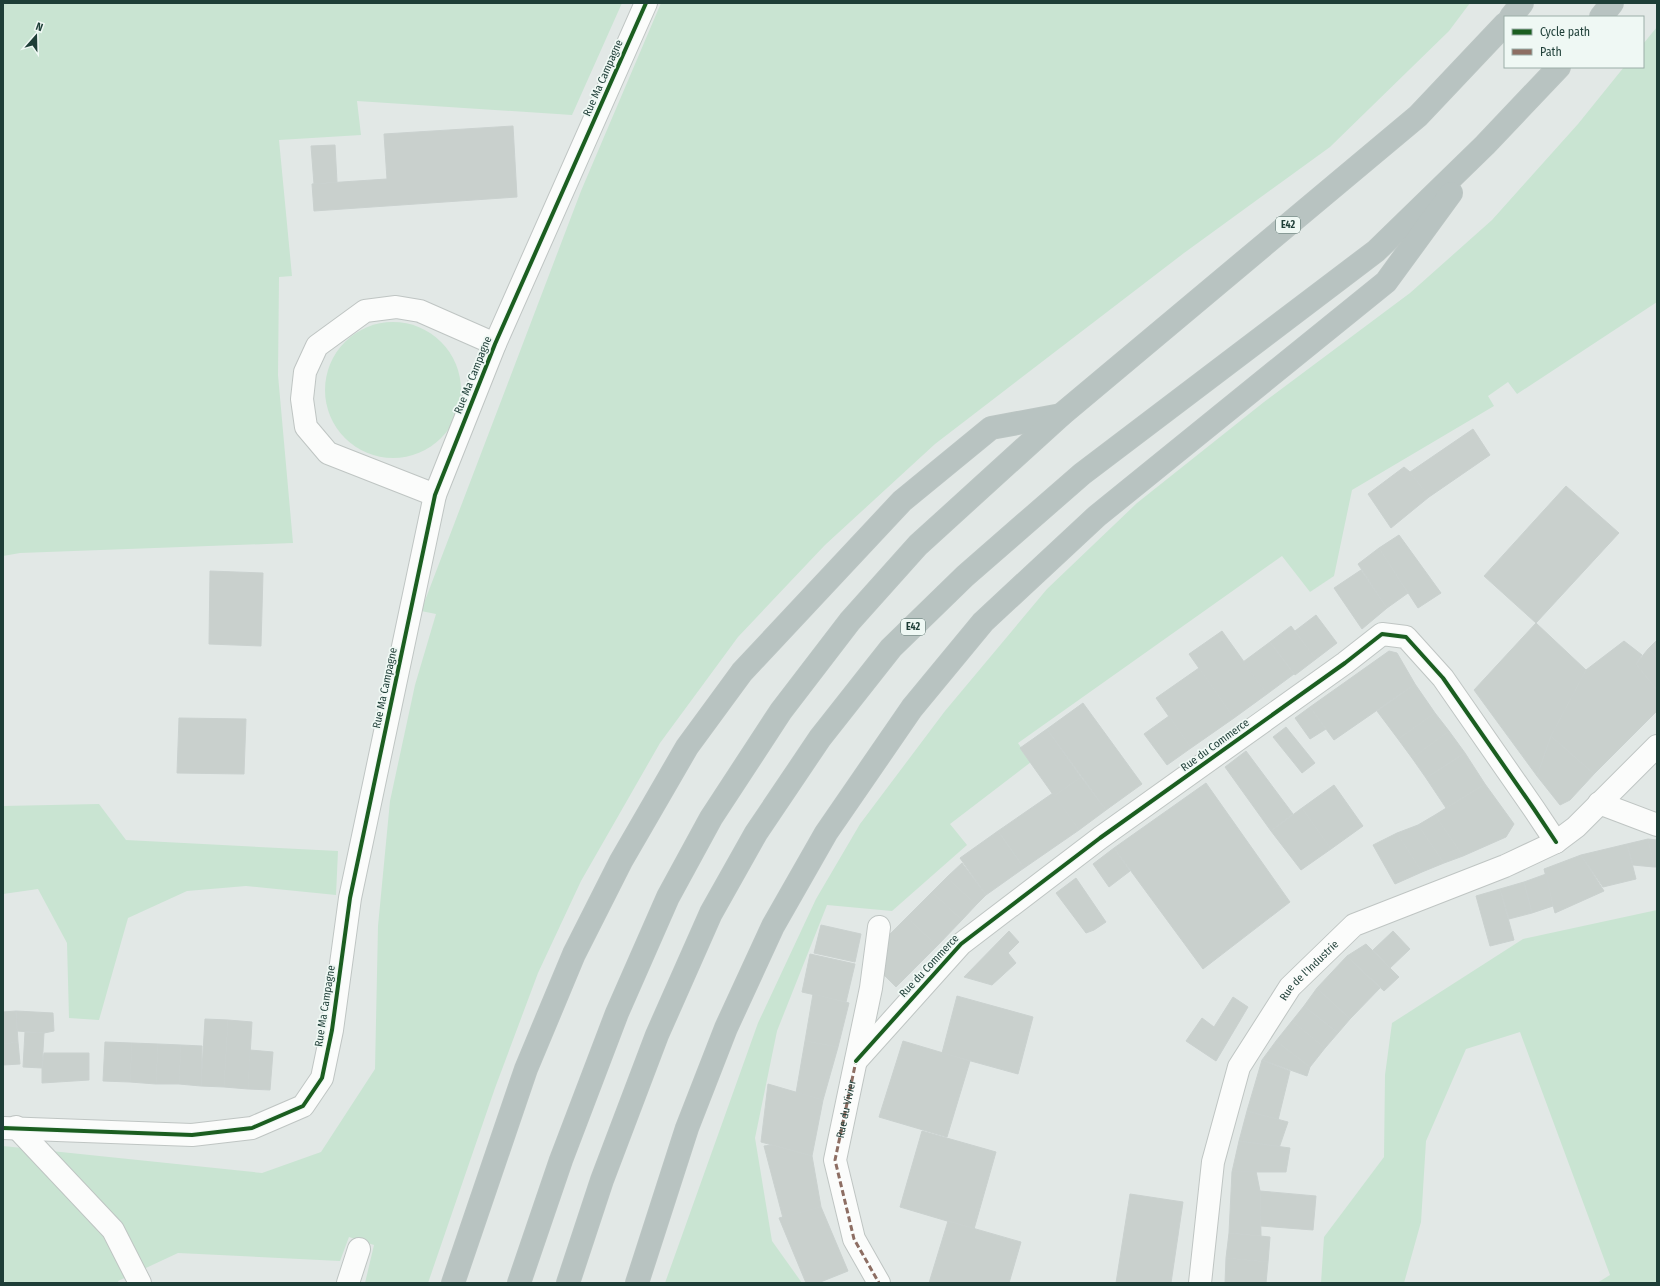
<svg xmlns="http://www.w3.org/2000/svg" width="1660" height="1286" viewBox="0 0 1660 1286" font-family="'Fira Sans Condensed',sans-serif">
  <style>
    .green { fill: #c9e4d2 }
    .building { fill: #c9d0cd; stroke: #cad1cf }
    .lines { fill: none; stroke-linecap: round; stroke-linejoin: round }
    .minor-casing { stroke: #bfc5c3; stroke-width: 24 }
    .highway-casing { stroke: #bbc5c3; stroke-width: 24 }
    .minor { stroke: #fbfcfb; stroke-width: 22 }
    .highway { stroke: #b8c3c1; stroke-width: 22 }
    .quiet { stroke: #8d6e63; stroke-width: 3; stroke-dasharray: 6 3; stroke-linecap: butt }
    .cycleway-casing { stroke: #eff8f4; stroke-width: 6 }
    .cycleway { stroke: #1b5e20; stroke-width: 4 }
    .labels { text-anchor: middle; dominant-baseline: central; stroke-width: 3.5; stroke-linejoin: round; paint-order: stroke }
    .shield { fill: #eff8f4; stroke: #5d7670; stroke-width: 1 }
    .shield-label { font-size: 10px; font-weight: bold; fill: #1e3e37 }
    .street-label { font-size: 11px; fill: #1e3e37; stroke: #eff8f4 }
  </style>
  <rect width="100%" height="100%" fill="#e2e8e6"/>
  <g class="green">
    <path d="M3,3H622L572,115L357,101L361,135L279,140L292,276L279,277L278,375L293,543L20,553L3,556Z"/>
    <path d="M661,3H1470L1449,31L1330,147L1184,253L935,444L825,545L738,637L660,743L581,881L538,973L495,1088L428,1283H365L374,1245L349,1237L340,1261L178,1253L118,1281L119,1283H6L3,1280V1146L262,1173L321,1152L375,1069L378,926L390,801L415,685L436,614L421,611L581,191Z"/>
    <path d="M1657,27V302L1517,394L1508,382L1488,396L1494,406L1352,490L1334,576L1310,592L1282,556L1018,743L1031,762L950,824L967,845L892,911L827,905L777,1031L755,1138L772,1241L802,1283H665L758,1023L816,899L860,824L945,711L1047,589L1137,503L1264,402L1410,293L1492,220L1578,124L1624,67H1643V44Z"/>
    <circle cx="393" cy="390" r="68"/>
    <path d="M99,804L126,840L338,851L336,895L246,886L187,891L128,918L99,1020L69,1018L67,943L38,889L3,894V806Z"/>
    <path d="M1657,910V1283H1597L1610,1275L1520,1032L1466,1049L1426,1141L1421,1222L1404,1283H1321L1324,1237L1384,1157L1385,1075L1392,1023L1523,939Z"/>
  </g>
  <g class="building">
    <path d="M513,126L517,197L314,211L312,184L387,179L384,134Z"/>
    <path d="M335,145L337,182L314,184L311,146Z"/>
    <path d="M1473,429L1490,455L1429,497L1410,472Z"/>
    <path d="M1404,467L1410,472L1429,497L1391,528L1368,494Z"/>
    <path d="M1566,486L1619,533L1536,623L1484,576Z"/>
    <path d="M1399,535L1441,593L1418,608L1379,548Z"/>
    <path d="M1379,548L1408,593L1387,608L1358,564Z"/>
    <path d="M1361,570L1387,608L1362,629L1334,588Z"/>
    <path d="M210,571L263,573L261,646L209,644Z"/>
    <path d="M1316,615L1337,643L1316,659L1295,631Z"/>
    <path d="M1536,623L1586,670L1551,736L1537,776L1474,690Z"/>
    <path d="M1291,626L1316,659L1295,675L1270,642Z"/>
    <path d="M1222,631L1267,694L1234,718L1189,654Z"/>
    <path d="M1657,640V658L1648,649Z"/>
    <path d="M1624,641L1642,655L1636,664L1657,690V711L1594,774L1551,736L1586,670Z"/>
    <path d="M1270,642L1294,674L1267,694L1243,662Z"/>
    <path d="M1648,649L1657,658V690L1636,664Z"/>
    <path d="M1389,651L1397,653L1415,684L1334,740L1310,707Z"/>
    <path d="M1199,668L1234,718L1191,748L1156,698Z"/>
    <path d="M1415,684L1435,713L1398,739L1377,711Z"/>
    <path d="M1083,703L1142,784L1106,810L1047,729Z"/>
    <path d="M1310,707L1326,729L1310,739L1295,718Z"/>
    <path d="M1435,713L1449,731L1412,758L1398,739Z"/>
    <path d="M1169,716L1191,748L1167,765L1144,734Z"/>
    <path d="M179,718L246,719L244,774L177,773Z"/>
    <path d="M1286,727L1315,763L1302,773L1273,737Z"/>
    <path d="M1047,729L1081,777L1054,796L1020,748Z"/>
    <path d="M1449,731L1465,753L1426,778L1412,758Z"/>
    <path d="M1551,736L1594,774L1570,800L1560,805L1537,776Z"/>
    <path d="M1246,751L1293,814L1271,831L1225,767Z"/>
    <path d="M1465,753L1485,784L1446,808L1426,778Z"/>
    <path d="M1081,777L1106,810L1079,830L1054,796Z"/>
    <path d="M1206,783L1290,902L1203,969L1114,848Z"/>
    <path d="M1485,784L1514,824L1506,837L1463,856L1435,815Z"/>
    <path d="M1334,785L1363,826L1331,849L1302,808Z"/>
    <path d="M1053,793L1079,830L1024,868L998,831Z"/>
    <path d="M1302,808L1331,849L1301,870L1271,831Z"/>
    <path d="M1435,815L1463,856L1444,863L1418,825Z"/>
    <path d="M1418,825L1444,863L1422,872L1397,833Z"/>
    <path d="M998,831L1024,868L986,895L960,858Z"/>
    <path d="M1397,833L1422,872L1395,884L1373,845Z"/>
    <path d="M1648,839L1657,840V867H1654Z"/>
    <path d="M1648,839L1654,867L1633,865L1627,844Z"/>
    <path d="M1627,844L1636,879L1603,887L1581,855Z"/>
    <path d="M1114,848L1130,871L1109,887L1093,864Z"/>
    <path d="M1581,855L1604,891L1555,913L1544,869Z"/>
    <path d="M962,863L986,895L976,905L947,877Z"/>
    <path d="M1546,874L1553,906L1532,913L1524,882Z"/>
    <path d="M947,877L976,905L962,920L932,892Z"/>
    <path d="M1076,878L1106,922L1094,930L1086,933L1056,893Z"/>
    <path d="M1524,882L1532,913L1509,919L1500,889Z"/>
    <path d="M1500,889L1514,940L1490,946L1476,896Z"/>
    <path d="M932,892L962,920L937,946L907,917Z"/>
    <path d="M907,917L937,946L896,987L884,975L885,939Z"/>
    <path d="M821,925L861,934L855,962L814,953Z"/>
    <path d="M1009,931L1019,942L1008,953L1016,963L992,985L964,977Z"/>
    <path d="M1393,931L1410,949L1390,968L1373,950Z"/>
    <path d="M1366,944L1399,977L1384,991L1347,956Z"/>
    <path d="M810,954L855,964L846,1002L802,992Z"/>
    <path d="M1347,956L1380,988L1350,1019L1317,988Z"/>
    <path d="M1317,988L1350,1019L1338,1033L1304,1006Z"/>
    <path d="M813,994L849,1003L838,1047L805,1041Z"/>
    <path d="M957,996L1033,1017L1018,1074L942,1053Z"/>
    <path d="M1233,997L1248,1007L1216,1061L1186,1041L1202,1018L1214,1027Z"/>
    <path d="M1304,1006L1338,1033L1325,1048L1292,1021Z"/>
    <path d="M16,1011L53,1013L54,1031L44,1033L17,1031Z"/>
    <path d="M16,1011L18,1042L3,1044V1012Z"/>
    <path d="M205,1019L228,1020L224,1087L201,1086Z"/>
    <path d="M228,1020L252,1022L248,1089L224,1087Z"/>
    <path d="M1292,1021L1325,1048L1310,1067L1276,1041Z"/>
    <path d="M25,1032L44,1033L42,1068L23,1067Z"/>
    <path d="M805,1041L838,1047L823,1100L796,1093Z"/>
    <path d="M903,1041L970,1061L947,1137L879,1117Z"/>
    <path d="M1276,1041L1310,1067L1307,1076L1262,1060Z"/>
    <path d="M18,1042L20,1064L3,1065V1044Z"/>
    <path d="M105,1042L132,1043L130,1082L103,1081Z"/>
    <path d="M132,1043L158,1044L156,1084L130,1082Z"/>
    <path d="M158,1044L181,1045L179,1084H156Z"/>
    <path d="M181,1045L202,1046L201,1086L179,1084Z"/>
    <path d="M250,1050L273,1052L270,1090L248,1089Z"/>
    <path d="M44,1053H89V1080L42,1083V1068Z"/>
    <path d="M1262,1060L1290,1071L1278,1120L1247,1111Z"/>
    <path d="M768,1084L823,1100L812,1156L761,1142Z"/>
    <path d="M1247,1111L1288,1122L1279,1148L1239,1141Z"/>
    <path d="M922,1131L996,1152L974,1229L900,1207Z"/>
    <path d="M1239,1141L1290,1148L1286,1172H1232Z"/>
    <path d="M772,1145L812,1156L821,1207L783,1218L764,1146Z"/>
    <path d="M1256,1171L1260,1191L1261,1236L1229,1233L1232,1172Z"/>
    <path d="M1260,1191L1316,1196L1313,1230L1261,1226Z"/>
    <path d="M1130,1194L1183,1202L1171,1283H1116Z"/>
    <path d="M821,1207L848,1271L818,1283H806L779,1218Z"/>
    <path d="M948,1221L1021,1242L1009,1283H929Z"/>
    <path d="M1229,1233L1270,1237L1268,1262L1226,1258Z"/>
    <path d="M1226,1258L1268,1262L1266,1283H1225Z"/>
  </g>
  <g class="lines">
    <defs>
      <g id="minor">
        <path d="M435,495L328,453L306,427L302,399L305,372L317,346L365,311L396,307L420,311L495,344"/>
        <path d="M1599,803L1657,825"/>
        <path d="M856,1061L961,944L1100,838L1345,663L1382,634L1406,637L1443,678L1534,809L1556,842"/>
        <path d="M16,1127L113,1230L140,1283"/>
        <path d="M3,1128L192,1135L252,1128L303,1106L322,1078L332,1030L350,898L435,495L495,344L646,3"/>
        <path d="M348,1283L359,1249"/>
        <path id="s1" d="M879,1283L854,1239L835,1160L871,988L879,927"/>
        <path id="s2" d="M1200,1283L1213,1162L1239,1067L1290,987L1354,925L1505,866L1556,842L1576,827L1657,746"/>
      </g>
      <g id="highway">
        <path d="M1511,17L1522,3"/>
        <path d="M1601,17L1612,3"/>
        <path d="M453,1283L526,1069L574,954L621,861L687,747L742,672L902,501L991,428L1061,415"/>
        <path d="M519,1283L561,1160L617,1013L668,897L711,818L781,711L850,621L918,545L1061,415L1418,116L1505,24"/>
        <path d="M568,1283L602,1180L657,1035L711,913L756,833L820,738L891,648L965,576L1082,474L1376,251L1485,145L1559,67"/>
        <path d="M637,1283L687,1128L726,1028L773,926L826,833L912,708L983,622L1097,516L1386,282L1451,193"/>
      </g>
    </defs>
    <use href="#minor" class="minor-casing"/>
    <use href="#highway" class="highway-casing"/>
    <use href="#minor" class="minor"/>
    <use href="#highway" class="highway"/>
    <path class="quiet" d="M858,1059L856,1061L835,1160L854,1239L879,1283"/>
    <defs>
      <g id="cycleway">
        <path d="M856,1061L961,944L1100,838L1345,663L1382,634L1406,637L1443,678L1534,809L1556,842"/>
        <path d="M3,1128L192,1135L252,1128L303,1106L322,1078L332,1030L350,898L435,495L495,344L646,3"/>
      </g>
    </defs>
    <use href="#cycleway" class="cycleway-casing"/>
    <use href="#cycleway" class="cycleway"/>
  </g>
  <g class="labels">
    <g class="shield">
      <rect x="1276" y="217" width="24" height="16" rx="3"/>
      <rect x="901" y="619" width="24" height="16" rx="3"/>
    </g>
    <g class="shield-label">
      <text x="1288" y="225">E42</text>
      <text x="913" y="627">E42</text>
    </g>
    <g class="street-label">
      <text transform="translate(603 78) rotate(-66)">Rue Ma Campagne</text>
      <text transform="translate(473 375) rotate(-68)">Rue Ma Campagne</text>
      <text transform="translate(385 688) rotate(-78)">Rue Ma Campagne</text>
      <text transform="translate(1215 745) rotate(-36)">Rue du Commerce</text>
      <text transform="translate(929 966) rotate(-47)">Rue du Commerce</text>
      <text stroke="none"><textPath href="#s2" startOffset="340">Rue de l'Industrie</textPath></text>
      <text transform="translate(325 1006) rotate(-81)">Rue Ma Campagne</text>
      <text stroke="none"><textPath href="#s1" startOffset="184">Rue du Vivier</textPath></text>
    </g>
  </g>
  <rect width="1660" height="1286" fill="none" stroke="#1e3e37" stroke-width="8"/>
  <rect x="1504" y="16" width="140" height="52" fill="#eff8f4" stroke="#9baea8"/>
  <rect x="1512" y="29" width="20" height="6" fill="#1b5e20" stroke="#9baea8"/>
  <text x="1540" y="36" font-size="12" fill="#1e3e37">Cycle path</text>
  <rect x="1512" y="49" width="20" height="6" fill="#8d6e63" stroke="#9baea8"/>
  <text x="1540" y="56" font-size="12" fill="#1e3e37">Path</text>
  <g transform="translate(36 36) rotate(20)" stroke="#eff8f4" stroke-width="3" paint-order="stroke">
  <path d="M0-3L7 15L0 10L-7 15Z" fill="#1e3e37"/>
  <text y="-6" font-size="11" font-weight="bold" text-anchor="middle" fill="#1e3e37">N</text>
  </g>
</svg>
